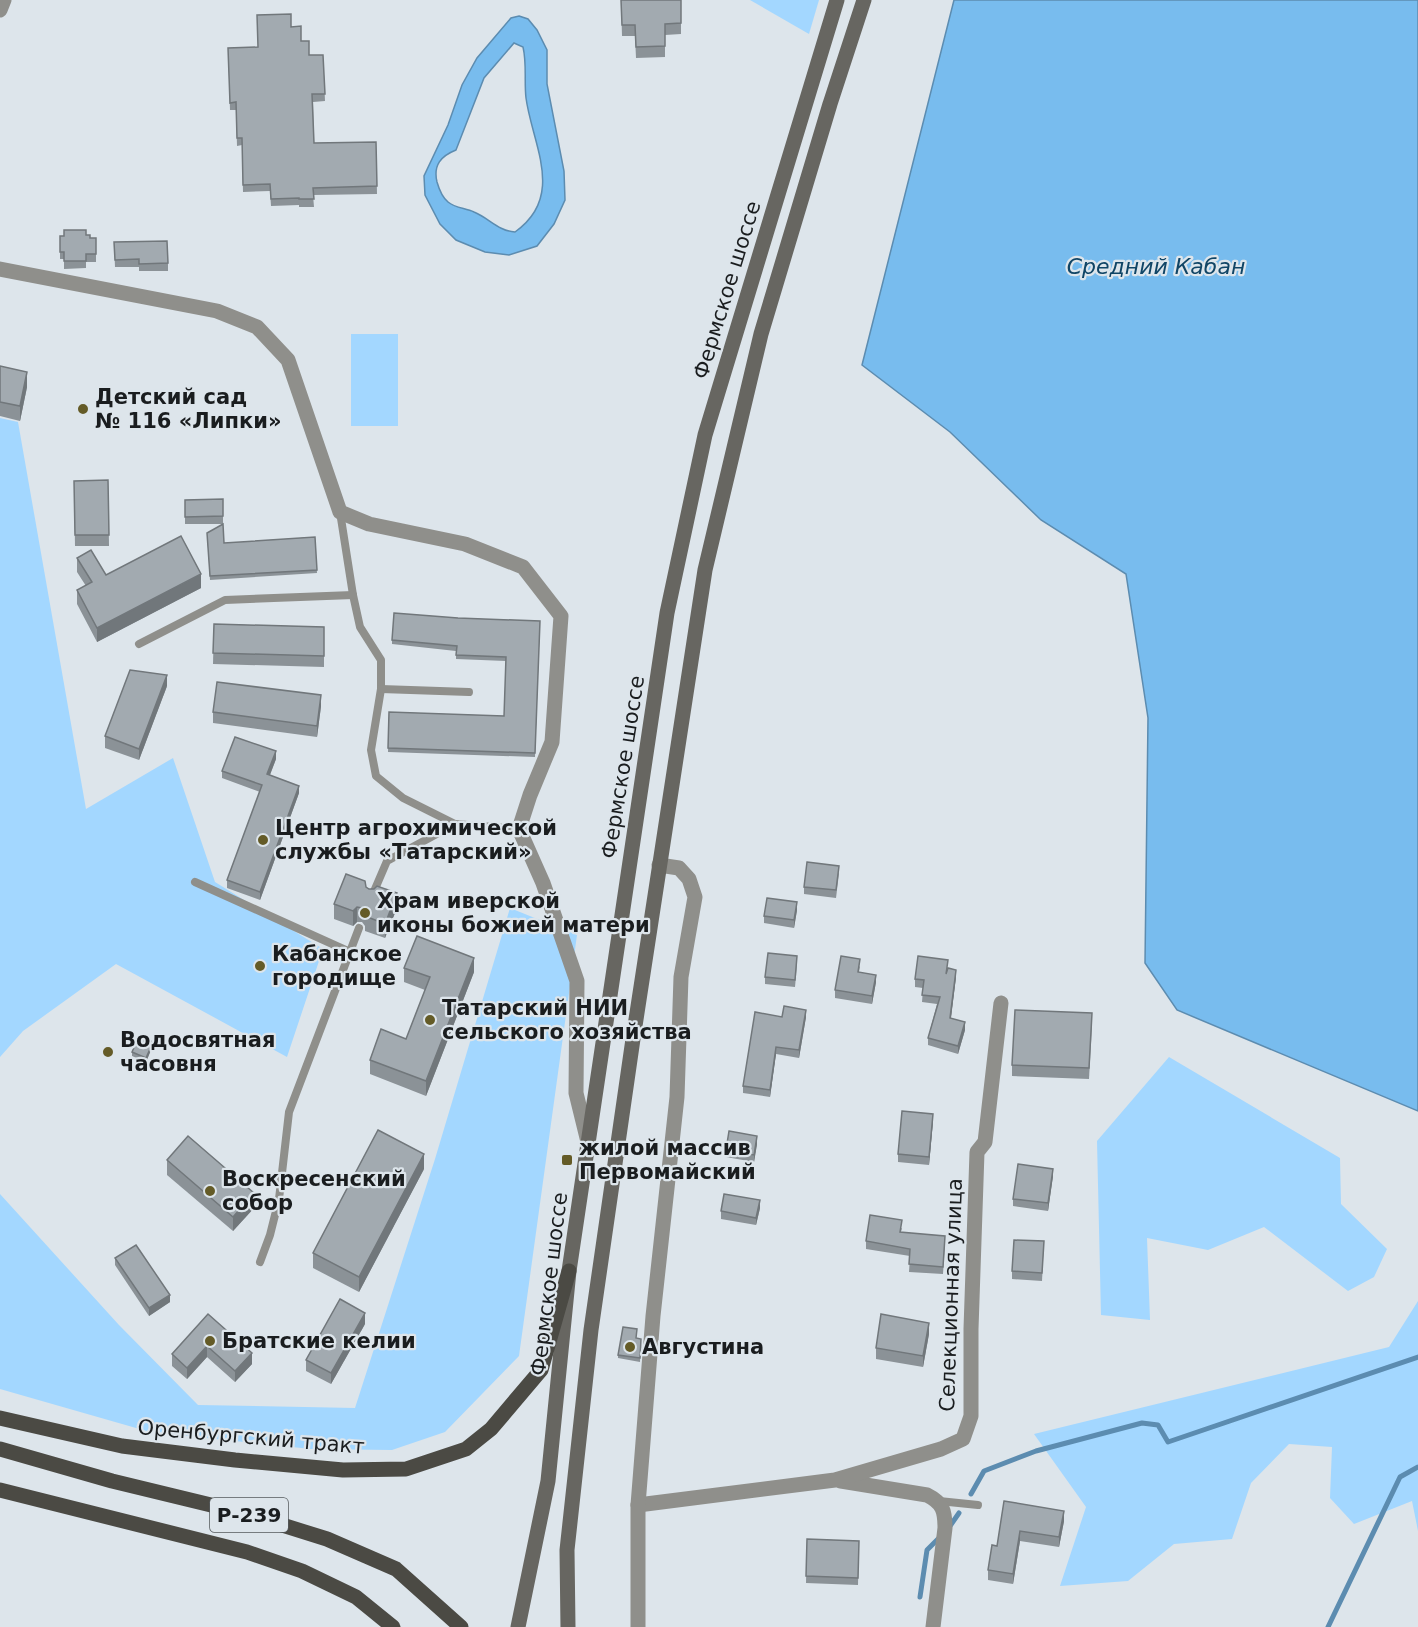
<svg xmlns="http://www.w3.org/2000/svg" width="1418" height="1627" viewBox="0 0 1418 1627" font-family="'DejaVu Sans',sans-serif">
  <style>
    .green { fill: #a3d7ff }
    .water { fill: #78bcee; stroke: #5c8cb0; stroke-width: 1.5; fill-rule: evenodd }
    .lines { fill: none; stroke-linecap: round; stroke-linejoin: round }
    .stream { stroke: #5c8cb0; stroke-width: 5 }
    .service { stroke: #8f8f8b; stroke-width: 8 }
    .minor { stroke: #8f8f8b; stroke-width: 15 }
    .secondary { stroke: #676661; stroke-width: 15 }
    .primary { stroke: #4b4a44; stroke-width: 15 }
    .wall { fill: #8b9297 }
    .shaded-wall { fill: #71777b }
    .building { fill: #a2aab0; stroke: #71777b; stroke-width: 1.5 }
    .poi-dot { fill: #645b27; stroke: #dde5eb; stroke-width: 2 }
    .labels { text-anchor: middle; dominant-baseline: central; stroke-width: 4.5; stroke-linejoin: round; paint-order: stroke }
    .shield { fill: #dde5eb; stroke: #54595c; stroke-width: 1.5 }
    .shield-label { font-size: 20px; font-weight: bold; fill: #1a1d1f }
    .street-label { font-size: 21px; fill: #1a1d1f; stroke: #dde5eb }
    .poi-label { font-size: 21px; font-weight: bold; fill: #1a1d1f; stroke: #dde5eb; text-anchor: start }
    .water-label { font-size: 22px; font-style: italic; fill: #104566; stroke: #dde5eb }
  </style>
  <rect width="100%" height="100%" fill="#dde5eb"/>
  <g class="green">
    <path d="M750,0H819L809,34Z"/>
    <rect x="351" y="334" width="47" height="92"/>
    <path d="M0,418L18,422L86,809L173,758L215,882L323,949L287,1057L116,964L23,1031L0,1057Z"/>
    <path d="M510,908L577,935L519,1356L445,1432L392,1450L311,1449L150,1432L0,1389V1194L119,1325L198,1405L355,1408L435,1159Z"/>
    <path d="M1169,1057L1340,1158L1341,1204L1387,1249L1374,1277L1348,1291L1264,1227L1208,1250L1147,1238L1150,1320L1101,1315L1097,1141Z"/>
    <path d="M1418,1301V1531L1412,1501L1354,1524L1330,1498L1332,1447L1289,1444L1251,1483L1232,1539L1174,1544L1128,1581L1060,1586L1086,1507L1034,1434L1389,1347Z"/>
  </g>
  <g class="water">
    <path d="M954,0H1418V1111L1177,1010L1145,963L1148,718L1126,574L1041,520L950,432L862,365Z"/>
    <path d="M519,16L528,19L537,30L547,50V84L564,171L565,200L554,224L537,246L509,255L485,252L456,240L440,224L425,195L424,176L448,125L462,85L477,58L511,18ZM514,43L523,47C527,64 524,81 526,98C532,144 566,196 515,232C498,231 489,218 474,212C465,208 455,208 448,202C442,197 439,189 437,182C433,165 441,156 456,150L484,78Z"/>
  </g>
  <g class="lines">
    <g class="stream">
      <path d="M971,1494L984,1471L1036,1451L1142,1423L1158,1425L1168,1442L1418,1357"/>
      <path d="M950,1526L959,1513"/>
      <path d="M920,1597L927,1550L939,1538"/>
      <path d="M1328,1627L1400,1477L1418,1467"/>
    </g>
    <g class="service">
      <path d="M340,512L353,595L360,627L381,660V689L371,750L376,776L403,798L455,824"/>
      <path d="M139,644L225,600L353,595"/>
      <path d="M381,689L469,692"/>
      <path d="M195,882L350,952"/>
      <path d="M372,896L387,861L455,824L519,829"/>
      <path d="M260,1262L270,1235L279,1199L289,1112L359,928"/>
      <path d="M939,1501L978,1505"/>
    </g>
    <g class="minor">
      <path d="M0,10L4,0"/>
      <path d="M0,269L217,311L257,327L288,360L340,512L369,524L465,544L523,567L561,616L552,742L530,795L519,829L543,883L577,981L576,1093L588,1142"/>
      <path d="M841,1481L927,1495C943,1503 945,1511 945,1528L933,1627"/>
      <path d="M638,1505L835,1480L941,1449L963,1439L971,1416V1329L977,1152L985,1142L1001,1003"/>
      <path d="M638,1627V1505L653,1316L677,1097L681,977L695,897L689,879L679,868L659,865"/>
    </g>
    <g class="secondary">
      <path d="M518,1627L548,1481L569,1271L667,613L705,435L837,0"/>
      <path d="M568,1627L567,1550L591,1330L633,1039L705,570L761,334L830,104L864,0"/>
    </g>
    <g class="primary">
      <path d="M0,1418L122,1446L235,1460L343,1470L406,1469L466,1449L491,1429L541,1370L569,1271"/>
      <path d="M0,1449L112,1481L244,1513L327,1539L396,1569L461,1627"/>
      <path d="M0,1490L247,1552L302,1571L356,1597L393,1627"/>
    </g>
  </g>
  <g class="wall">
    <path d="M621,0H681V34L665,35V57L636,58L635,36H622Z"/>
    <path d="M291,27L309,55H323L325,101L313,102L314,143L376,142L377,194L313,195L314,207H299V205L271,206L270,191L243,192L242,145L237,146L236,110H230L228,48L258,47Z"/>
    <path d="M86,235L90,238H96V262H86V268L64,269V259H60V236Z"/>
    <path d="M114,242L168,263V271H139V267H115Z"/>
    <path d="M0,366L27,387L20,421L0,416Z"/>
    <path d="M108,480L109,546H75L74,481Z"/>
    <path d="M223,499V524H185V500Z"/>
    <path d="M207,533L224,543L315,537L317,573L210,580Z"/>
    <path d="M77,558L106,575L201,588L97,642L77,604V590L86,586L77,572Z"/>
    <path d="M458,618L540,621L535,757L388,752L389,712L504,716L506,661L456,659V651L392,644V640Z"/>
    <path d="M214,624L324,627V667L213,664Z"/>
    <path d="M167,686L139,760L105,748V736Z"/>
    <path d="M321,706L317,737L213,723V712Z"/>
    <path d="M276,759L270,775L299,793L260,900L227,888V880L260,792L222,778V771Z"/>
    <path d="M839,873L836,898L804,894V887Z"/>
    <path d="M366,887L397,908L385,938L365,931V926L362,922H357L353,926L334,919V904Z"/>
    <path d="M797,910L794,928L764,923V916Z"/>
    <path d="M797,964L795,987L765,984V977Z"/>
    <path d="M860,966L859,972L876,982L872,1004L835,998V990Z"/>
    <path d="M404,968L474,972L426,1096L370,1074V1060L406,1039L425,990L404,982Z"/>
    <path d="M948,968L956,977L951,1018L965,1030L958,1054L928,1045V1038L937,1004L922,1002L923,988L915,987V979Z"/>
    <path d="M782,1017H806L799,1058L776,1054L770,1097L743,1093V1086Z"/>
    <path d="M1092,1025L1089,1079L1012,1076V1065Z"/>
    <path d="M153,1045L146,1062L132,1056V1052Z"/>
    <path d="M933,1121L929,1165L898,1162V1154Z"/>
    <path d="M757,1144L754,1162L726,1157V1150Z"/>
    <path d="M167,1160L254,1208L233,1231L167,1175Z"/>
    <path d="M424,1169L359,1292L313,1268V1253Z"/>
    <path d="M1053,1176L1048,1211L1013,1206V1199Z"/>
    <path d="M760,1208L756,1225L721,1219V1211Z"/>
    <path d="M902,1228L901,1232L945,1243L943,1274L909,1272L910,1256L866,1249V1241Z"/>
    <path d="M1044,1241L1042,1281L1012,1279V1271Z"/>
    <path d="M115,1258L170,1302L149,1316L115,1265Z"/>
    <path d="M208,1314L252,1364L235,1382L207,1357L187,1379L172,1366V1354Z"/>
    <path d="M365,1324L331,1384L306,1371V1360Z"/>
    <path d="M929,1334L923,1367L876,1359V1348Z"/>
    <path d="M636,1339H641L640,1362L618,1358V1355Z"/>
    <path d="M1004,1501L1064,1521L1059,1547L1020,1541L1013,1584L988,1580V1570L997,1546Z"/>
    <path d="M807,1539L859,1541L858,1585L806,1583Z"/>
  </g>
  <g class="shaded-wall">
    <path d="M27,372V387L20,421V406Z"/>
    <path d="M201,574V588L97,642V628Z"/>
    <path d="M167,675V686L139,760V749Z"/>
    <path d="M321,695V706L317,737V726Z"/>
    <path d="M276,751V759L267,782V774Z"/>
    <path d="M299,786V793L260,900V892Z"/>
    <path d="M397,893V908L385,938V924Z"/>
    <path d="M797,902V910L794,928V920Z"/>
    <path d="M357,907V922L353,926V911Z"/>
    <path d="M474,958V972L426,1096V1081Z"/>
    <path d="M956,970V977L950,1025V1018Z"/>
    <path d="M876,975V982L872,1004V996Z"/>
    <path d="M806,1010V1017L799,1058V1050Z"/>
    <path d="M965,1022V1030L958,1054V1046Z"/>
    <path d="M153,1042V1045L146,1062V1058Z"/>
    <path d="M776,1047V1054L770,1097V1090Z"/>
    <path d="M933,1114V1121L929,1165V1157Z"/>
    <path d="M757,1136V1144L754,1162V1155Z"/>
    <path d="M424,1154V1169L359,1292V1277Z"/>
    <path d="M1053,1169V1176L1048,1211V1203Z"/>
    <path d="M254,1193V1208L233,1231V1217Z"/>
    <path d="M760,1200V1208L756,1225V1218Z"/>
    <path d="M170,1295V1302L149,1316V1308Z"/>
    <path d="M365,1313V1324L331,1384V1373Z"/>
    <path d="M929,1323V1334L923,1367V1356Z"/>
    <path d="M207,1346V1357L187,1379V1368Z"/>
    <path d="M252,1353V1364L235,1382V1371Z"/>
    <path d="M1064,1511V1521L1059,1547V1537Z"/>
    <path d="M1020,1531V1541L1013,1584V1574Z"/>
  </g>
  <g class="building">
    <path d="M621,0H681V23L665,24V46L636,47L635,25H622Z"/>
    <path d="M291,14V27L301,26V41H309V55H323L325,94H312L314,143L376,142L377,186L313,188L314,199H299V198L271,199L270,184L243,185L242,138H237L236,102L230,103L228,48L258,47L257,15Z"/>
    <path d="M64,230H86V235H90V238H96V254H86V261H64V252H60V236H64Z"/>
    <path d="M167,241L168,263L139,264V259L115,260L114,242Z"/>
    <path d="M0,366L27,372L20,406L0,402Z"/>
    <path d="M108,480L109,535H75L74,481Z"/>
    <path d="M223,499V516L185,517V500Z"/>
    <path d="M223,524L224,543L315,537L317,570L210,576L207,533Z"/>
    <path d="M181,536L201,574L97,628L77,590L92,582L77,558L91,550L106,575Z"/>
    <path d="M394,613L458,618L540,621L535,753L388,748L389,712L504,716L506,657L456,655L457,646L392,640Z"/>
    <path d="M214,624L324,627V656L213,653Z"/>
    <path d="M130,670L167,675L139,749L105,736Z"/>
    <path d="M217,682L321,695L317,726L213,712Z"/>
    <path d="M235,737L276,751L267,774L299,786L260,892L227,880L262,785L222,771Z"/>
    <path d="M807,862L839,866L836,890L804,887Z"/>
    <path d="M346,874L365,881L366,887L369,889H374L377,886L397,893L385,924L365,916V912L362,908L357,907L353,911L334,904Z"/>
    <path d="M767,898L797,902L794,920L764,916Z"/>
    <path d="M417,936L474,958L426,1081L370,1060L381,1029L406,1039L430,977L404,968Z"/>
    <path d="M768,953L797,956L795,980L765,977Z"/>
    <path d="M841,956L860,959L858,972L876,975L872,996L835,990Z"/>
    <path d="M918,956L948,960L946,974L948,968L956,970L950,1018L965,1022L958,1046L928,1038L940,997L922,995L924,980L915,979Z"/>
    <path d="M784,1006L806,1010L799,1050L776,1047L770,1090L743,1086L755,1012L782,1017Z"/>
    <path d="M1015,1010L1092,1013L1089,1068L1012,1065Z"/>
    <path d="M139,1036L153,1042L146,1058L132,1052Z"/>
    <path d="M902,1111L933,1114L929,1157L898,1154Z"/>
    <path d="M378,1130L424,1154L359,1277L313,1253Z"/>
    <path d="M729,1131L757,1136L754,1155L726,1150Z"/>
    <path d="M188,1136L254,1193L233,1217L167,1160Z"/>
    <path d="M1018,1164L1053,1169L1048,1203L1013,1199Z"/>
    <path d="M724,1194L760,1200L756,1218L721,1211Z"/>
    <path d="M870,1215L902,1220L900,1232L945,1236L943,1267L909,1264L910,1249L866,1241Z"/>
    <path d="M1014,1240L1044,1241L1042,1273L1012,1271Z"/>
    <path d="M136,1245L170,1295L149,1308L115,1258Z"/>
    <path d="M340,1299L365,1313L331,1373L306,1360Z"/>
    <path d="M208,1314L252,1353L235,1371L207,1346L187,1368L172,1354Z"/>
    <path d="M881,1314L929,1323L923,1356L876,1348Z"/>
    <path d="M623,1327L637,1329L636,1338L641,1339L640,1358L618,1355Z"/>
    <path d="M1004,1501L1064,1511L1059,1537L1020,1531L1013,1574L988,1570L992,1545L997,1546Z"/>
    <path d="M807,1539L859,1541L858,1578L806,1576Z"/>
  </g>
  <g class="poi-dot">
    <circle cx="83" cy="409" r="6"/>
    <circle cx="263" cy="840" r="6"/>
    <circle cx="365" cy="913" r="6"/>
    <circle cx="260" cy="966" r="6"/>
    <circle cx="430" cy="1020" r="6"/>
    <circle cx="108" cy="1052" r="6"/>
    <rect x="561" y="1154" width="12" height="12" rx="3"/>
    <circle cx="210" cy="1191" r="6"/>
    <circle cx="210" cy="1341" r="6"/>
    <circle cx="630" cy="1347" r="6"/>
  </g>
  <g class="labels">
    <rect class="shield" x="210" y="1498" width="78" height="34" rx="4.5"/>
    <g class="shield-label">
      <text x="249" y="1515">Р-239</text>
    </g>
    <g class="street-label">
      <text transform="translate(727 290) rotate(-73)">Фермское шоссе</text>
      <text transform="translate(623 767) rotate(-81)">Фермское шоссе</text>
      <text transform="translate(549 1284) rotate(-83)">Фермское шоссе</text>
      <text transform="translate(951 1295) rotate(-88)">Селекционная улица</text>
      <text transform="translate(251 1437) rotate(5)">Оренбургский тракт</text>
    </g>
    <g class="poi-label">
      <text x="95" y="397">Детский сад<tspan x="95" dy="24">№ 116 «Липки»</tspan></text>
      <text x="275" y="828">Центр агрохимической<tspan x="275" dy="24">службы «Татарский»</tspan></text>
      <text x="377" y="901">Храм иверской<tspan x="377" dy="24">иконы божией матери</tspan></text>
      <text x="272" y="954">Кабанское<tspan x="272" dy="24">городище</tspan></text>
      <text x="442" y="1008">Татарский НИИ<tspan x="442" dy="24">сельского хозяйства</tspan></text>
      <text x="120" y="1040">Водосвятная<tspan x="120" dy="24">часовня</tspan></text>
      <text x="579" y="1148">жилой массив<tspan x="579" dy="24">Первомайский</tspan></text>
      <text x="222" y="1179">Воскресенский<tspan x="222" dy="24">собор</tspan></text>
      <text x="222" y="1341">Братские келии</text>
      <text x="642" y="1347">Августина</text>
    </g>
    <g class="water-label">
      <text x="1156" y="266">Средний Кабан</text>
    </g>
  </g>
</svg>
